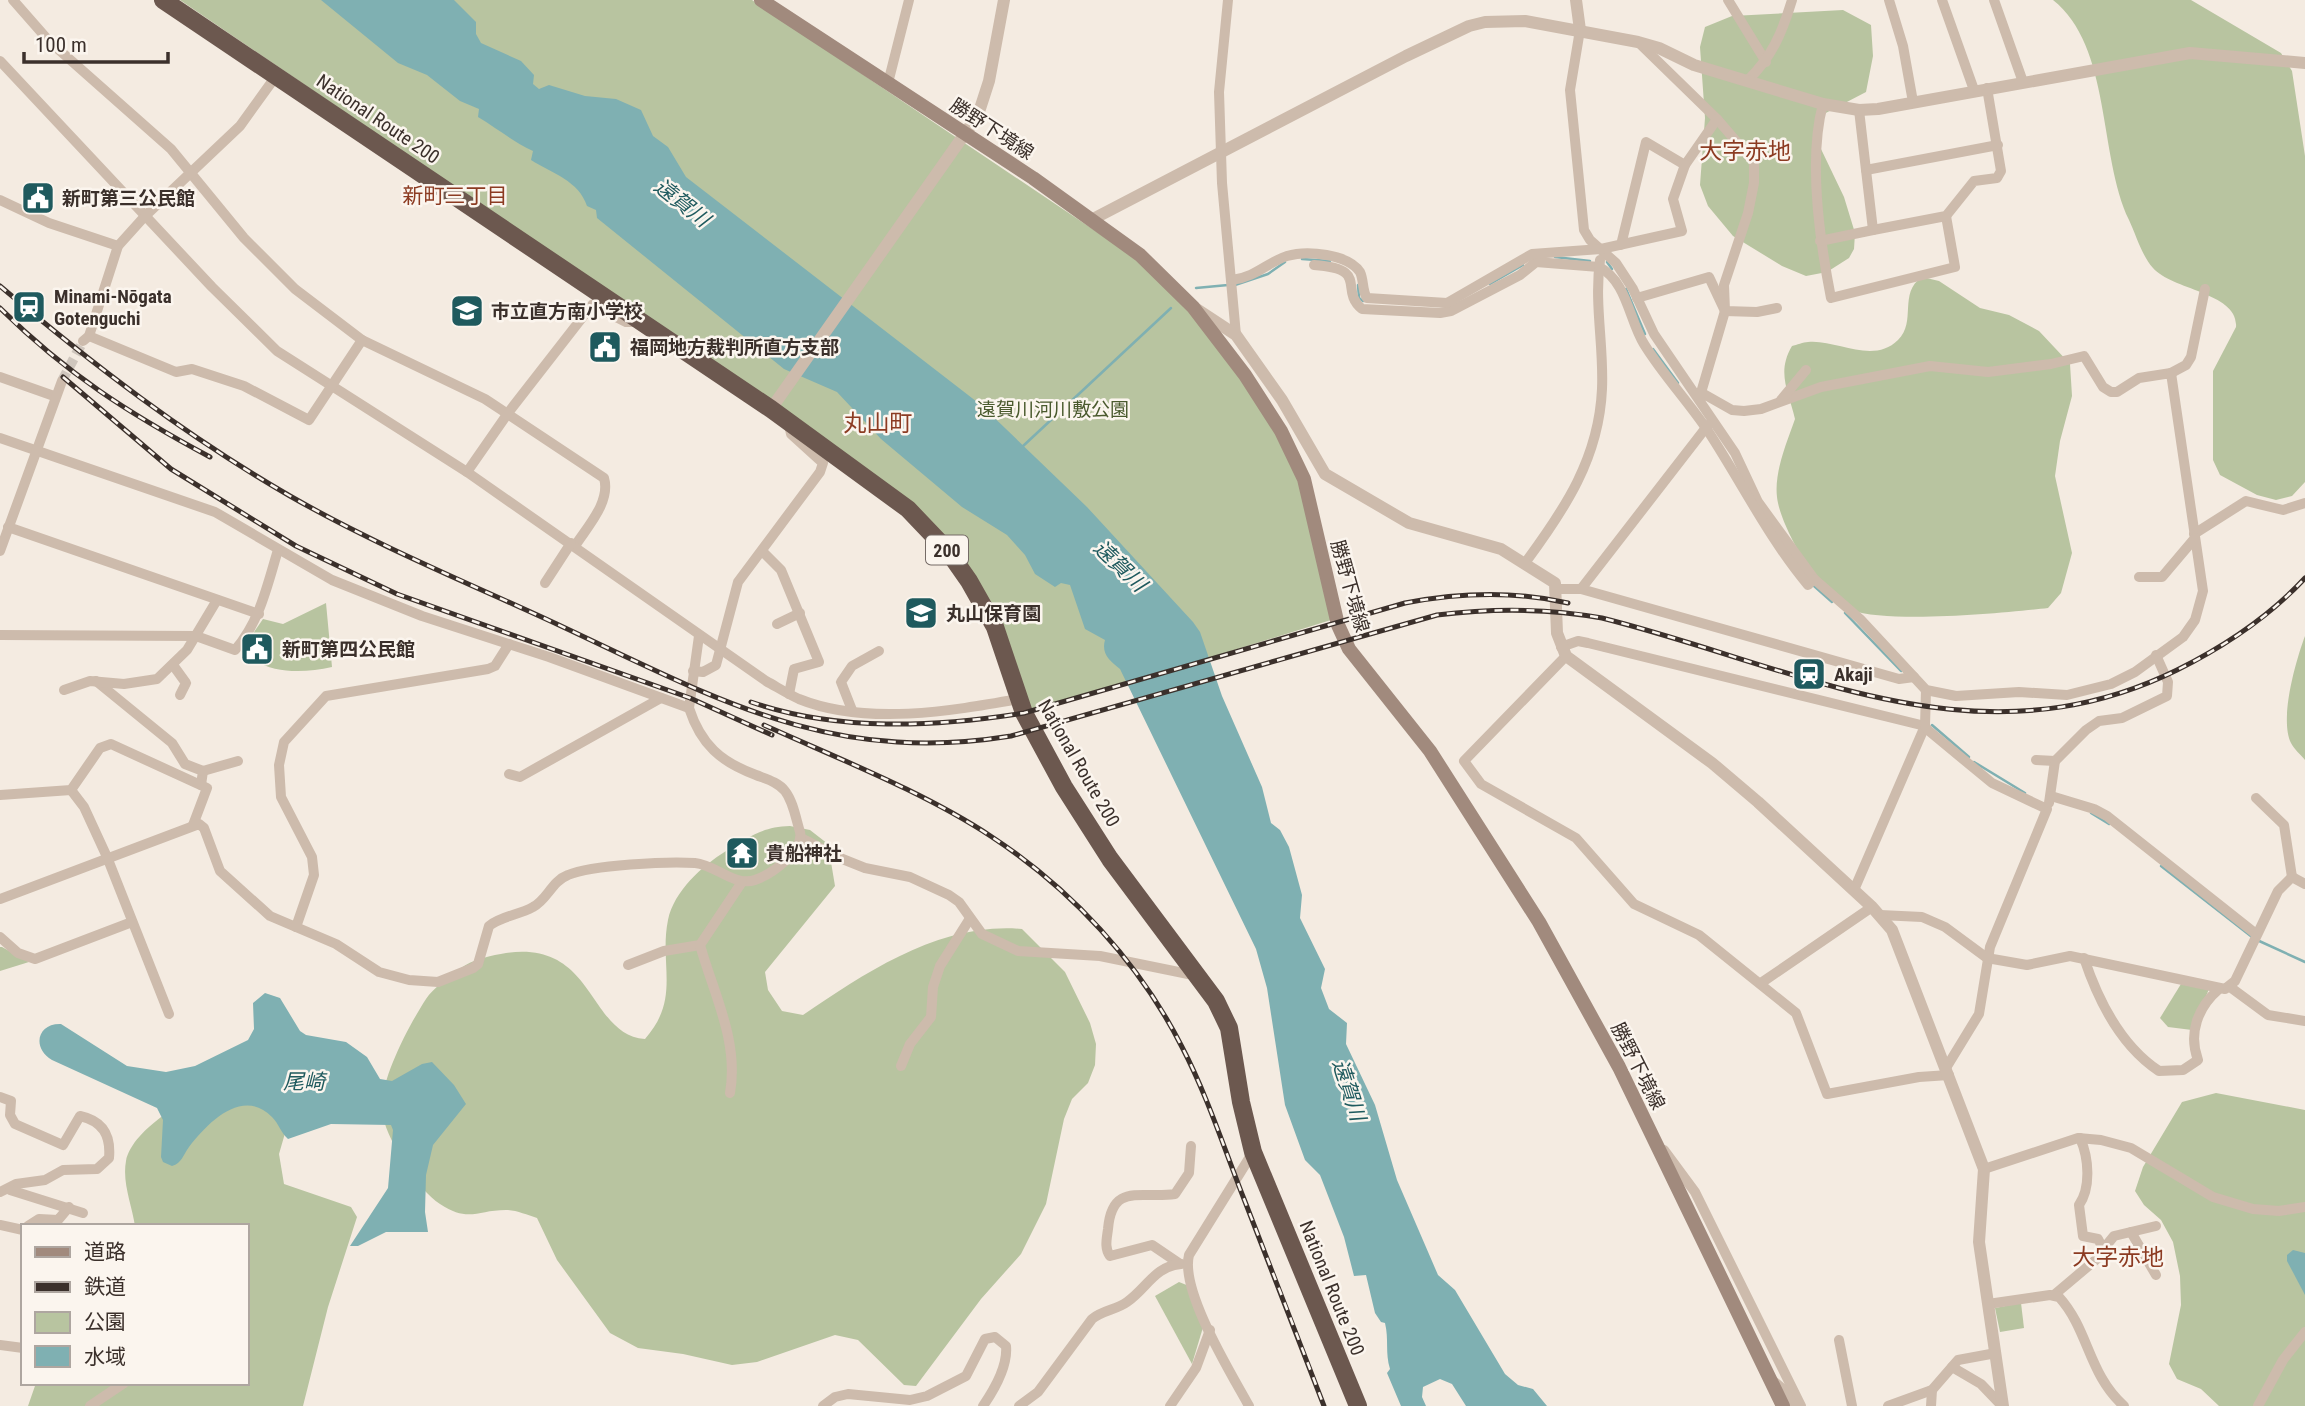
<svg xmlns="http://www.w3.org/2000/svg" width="2305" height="1406" viewBox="0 0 2305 1406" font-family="'Roboto Condensed','Noto Sans JP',sans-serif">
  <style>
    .green { fill: #b8c4a0 }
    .water { fill: #7fb0b2 }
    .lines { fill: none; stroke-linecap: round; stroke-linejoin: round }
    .stream { stroke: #7fb0b2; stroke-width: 2.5 }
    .minor-tunnel { stroke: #cfc6bd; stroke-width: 10; stroke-dasharray: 10 5; stroke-linecap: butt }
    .minor { stroke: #cdbbac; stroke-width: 10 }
    .tertiary { stroke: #cdbbac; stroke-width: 12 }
    .secondary { stroke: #a18a7d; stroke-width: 14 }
    .trunk { stroke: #6c584f; stroke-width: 18 }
    .rail-casing { stroke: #3b302b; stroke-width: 5 }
    .rail { stroke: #fbf5ee; stroke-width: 2.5; stroke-dasharray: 8; stroke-linecap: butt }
    .labels { text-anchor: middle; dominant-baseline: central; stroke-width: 5; stroke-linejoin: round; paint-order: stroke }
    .shield { fill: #fbf5ee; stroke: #756b66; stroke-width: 2 }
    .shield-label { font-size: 18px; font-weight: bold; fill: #3b302b }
    .street-label { font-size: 19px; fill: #3b302b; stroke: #fbf5ee }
    .poi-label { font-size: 19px; font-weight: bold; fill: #3b302b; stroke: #fbf5ee; text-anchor: start }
    .park-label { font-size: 19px; fill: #4a5a2e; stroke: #fbf5ee }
    .neighbourhood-label { font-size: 21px; fill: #8c3b22; stroke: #fbf5ee }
    .water-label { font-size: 21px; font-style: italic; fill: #1f5a5e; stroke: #fbf5ee }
    .quarter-label { font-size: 23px; fill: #8c3b22; stroke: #fbf5ee }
  </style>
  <rect width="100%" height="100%" fill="#f4ebe1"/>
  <g class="green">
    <path d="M180,0H752L1137,259C1195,313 1251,379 1286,451C1312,502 1318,565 1331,620L1032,713L1003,628L974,577L767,399Z"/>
    <path d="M2053,0H2191L2281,53L2292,71L2305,156V482L2292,496L2276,500L2257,495L2220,475L2213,460V371L2236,327C2239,293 2172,290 2153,268C2142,256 2136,235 2129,220C2098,155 2112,47 2053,0Z"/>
    <path d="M1843,10L1871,25L1873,56L1866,92L1820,116L1821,149L1844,197L1855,233L1854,249L1849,258L1827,272L1806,276L1782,266L1733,236L1708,206L1700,185L1705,118L1700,47L1705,27L1732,16Z"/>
    <path d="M1922,277L1939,281L1980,308L2009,315L2039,331L2070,364L2072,396L2060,441L2055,476L2072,553L2061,593L2048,608C2006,613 1889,624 1851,610C1822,599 1780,527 1777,497C1774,472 1787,442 1795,419C1789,392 1776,373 1792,346C1797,345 1803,342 1808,342C1836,339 1873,365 1898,340C1917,322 1898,293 1922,277Z"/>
    <path d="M326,603L332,667C300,674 266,674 241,651L263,619L283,624Z"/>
    <path d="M2305,636V760C2301,755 2294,749 2291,743C2279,719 2296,660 2305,636Z"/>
    <path d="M790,826L810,830L828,844L835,886L765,972L768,990L782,1011L803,1015C868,971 941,922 1022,929L1065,972L1090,1023L1096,1044L1095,1065L1088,1083L1072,1099L1064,1119L1046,1204L1021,1254L981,1299L916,1386L904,1385L858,1340L835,1335L757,1362L732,1365L683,1354L638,1348L610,1333L557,1260L537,1218C527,1215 516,1210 506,1210C477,1210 469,1223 440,1204C418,1190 389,1143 383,1117C375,1088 409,1025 426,999C433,988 450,976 461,968C471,960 493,955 506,953C596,940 588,1035 645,1039C681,998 659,965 668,920C674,891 702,866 726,851C750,837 761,827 790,826Z"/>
    <path d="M0,947H2L29,962L0,971Z"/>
    <path d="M2181,984L2209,989L2192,1030L2168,1027L2160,1018Z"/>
    <path d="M220,1081L292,1109L279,1154L284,1184L351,1207L357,1217L328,1307L303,1406H28L36,1383H247V1226H135C132,1205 122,1183 126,1161C133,1127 192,1097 220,1081Z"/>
    <path d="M2216,1093L2305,1110V1406H2219L2201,1389L2177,1379L2169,1364L2181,1305L2180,1276L2173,1242L2161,1220L2144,1205L2135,1191L2143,1167L2182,1102Z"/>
    <path d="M1179,1282L1189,1286L1204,1324L1192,1364L1155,1296Z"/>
    <path d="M2021,1303L2024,1328L2000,1332L1995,1308Z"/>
  </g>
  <g class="water">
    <path d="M321,0H454L476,22V34L481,43L521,61L534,75L533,84L539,89L549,85L585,96L616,99L641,110L653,136L668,147L686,177L981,405L1087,507L1193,622L1200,632L1222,696L1262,787L1271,823L1280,830L1289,847L1302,895L1300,918L1325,969L1321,988L1329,1009L1347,1023L1346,1044L1375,1105L1397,1180L1438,1275L1455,1290L1505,1374L1518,1385L1533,1389L1547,1406H1466L1452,1384L1440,1379L1423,1387L1422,1397L1426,1406H1401L1387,1373L1390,1369C1385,1353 1389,1339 1385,1323L1381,1322L1375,1313L1366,1275L1354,1276L1344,1237L1320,1175L1305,1160L1285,1105L1267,988L1256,949L1120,669C1110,661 1101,654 1105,640L1085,629L1070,585L1061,583L1055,587L1035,574L1025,555L1007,535L962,507L881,439L837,392L784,369L597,218L596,210L587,206C579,181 552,173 531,160L533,151C512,141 498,129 478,117L479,109L460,101L427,75L398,63Z"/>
    <path d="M265,993L280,998L300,1031L306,1035L346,1042L367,1057L380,1079L392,1081L422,1064L432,1062L454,1085L466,1104L433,1145L426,1175L425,1212L428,1232H386L358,1246H350L388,1188L393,1130L391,1125L331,1124L288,1139C281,1133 279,1124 272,1117C243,1087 208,1122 189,1147C183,1155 182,1163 172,1166L163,1162L161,1157L163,1120L157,1108L52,1060C31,1047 38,1023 61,1024L127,1066L166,1072L195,1066L248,1040L254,1029L253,1003Z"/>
    <path d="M2293,1250L2305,1253V1295L2287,1261V1255Z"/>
  </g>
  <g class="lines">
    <g class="stream">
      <path d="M1555,257L1590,261"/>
      <path d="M1302,259L1330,261"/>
      <path d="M1607,262L1612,269"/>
      <path d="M1490,284L1523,265"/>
      <path d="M1235,285L1268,274L1285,262"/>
      <path d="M1358,285L1359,298L1363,301"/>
      <path d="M1196,288L1228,285"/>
      <path d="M1626,289L1645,334"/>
      <path d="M1653,349L1678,383"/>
      <path d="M1022,447L1171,308"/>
      <path d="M1814,586L1832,602"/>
      <path d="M1845,613L1901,671"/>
      <path d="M1932,725L1969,757"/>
      <path d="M1974,762L2025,793"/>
      <path d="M2091,813L2109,824"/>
      <path d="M2161,866L2252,937"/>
      <path d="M2257,940L2305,962"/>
    </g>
    <path class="minor-tunnel" d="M62,381L83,341"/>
    <g class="minor">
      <path d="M13,0L49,41L171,149L244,238L295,289L362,340L485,399L604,478C611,502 587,527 575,546"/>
      <path d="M1228,0L1219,92L1222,183L1236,335"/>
      <path d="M1728,0L1766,62"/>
      <path d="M1889,0L1903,46L1913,102"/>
      <path d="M1942,0L1974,90"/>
      <path d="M1994,0L2023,82"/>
      <path d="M1580,30L1570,90L1584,230L1590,240L1616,263L1633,289L1654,334L1735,453L1758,502L1814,579L1860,619L1926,690L1956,696L2019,692L2067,695L2111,684L2135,672L2183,637L2195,620L2203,591L2171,373L2139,378L2117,392H2111L2103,387L2084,356L2051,364L1988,372L1930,366L1821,387L1761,409L1744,411L1732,410L1702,393"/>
      <path d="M1638,42L1717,119L1754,162V183L1748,213L1724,285L1725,311L1700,396"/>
      <path d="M0,61L212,287L277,351L467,472L766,681C777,687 788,694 799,699C866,726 951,711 1019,699"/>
      <path d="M1747,81C1772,57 1782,33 1792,0"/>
      <path d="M888,83L909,0"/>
      <path d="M1823,104C1808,159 1820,242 1831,298L1955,267L1946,216"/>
      <path d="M1859,110L1873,230L1946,216L1974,181L1997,178L2001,171L1987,88"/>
      <path d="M1685,165L1717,119"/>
      <path d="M1866,170L1998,145"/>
      <path d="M0,200L49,223L118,246"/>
      <path d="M1820,241L1873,230"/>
      <path d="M1314,265C1371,269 1338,289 1362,309L1440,313L1451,311L1520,275L1536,262L1599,267C1627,281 1629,320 1644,344C1663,375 1688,401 1708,431C1742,483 1768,537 1808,585L1814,579"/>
      <path d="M1232,280C1256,277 1268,262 1287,256C1307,250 1348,254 1360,272C1364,280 1362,291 1367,298L1447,303L1532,254L1601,249L1682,231L1673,199L1685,165L1646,142L1621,245"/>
      <path d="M1637,298L1709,277L1725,311L1757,312L1777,308"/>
      <path d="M89,336L176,372L192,369L244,386L309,420L362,340"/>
      <path d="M83,341L89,336L118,246L145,216L240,126L276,76"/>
      <path d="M2171,373L2186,365L2191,357L2205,289"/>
      <path d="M0,377L54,396"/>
      <path d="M1781,400L1806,370"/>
      <path d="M0,438L215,512L332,580L422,616L549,657L689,708"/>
      <path d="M467,472L508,413L592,305L626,322H639"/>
      <path d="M8,527L259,614"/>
      <path d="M2194,534L2246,501L2283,510L2305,503"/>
      <path d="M0,551L62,381"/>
      <path d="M762,551L781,570L819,662L794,669L789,694"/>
      <path d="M1525,563C1565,509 1599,458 1602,389C1604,346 1594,304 1600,260"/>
      <path d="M2139,577H2162L2195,538"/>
      <path d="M545,583L571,543"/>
      <path d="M1557,589H1581L1899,679L1914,677"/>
      <path d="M1581,589L1708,425"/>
      <path d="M777,624L800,613"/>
      <path d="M0,635L196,636L235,650C260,621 267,586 278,550"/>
      <path d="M1561,647L1578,641L1588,643L1925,726L1854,890"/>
      <path d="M1566,656L1464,761L1481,784L1576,838L1634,904L1699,935L1796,1013L1827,1094L1919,1077L1949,1075"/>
      <path d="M173,665L186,683L180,695"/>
      <path d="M693,671L703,672L716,665L738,582L820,472L823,463L791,434L789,425"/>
      <path d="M96,681L172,743L185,764L203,771L201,785"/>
      <path d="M64,690L90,681L124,684L157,679L187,650L217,600"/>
      <path d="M1926,690L1925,726L1929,731L1992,783L2047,809L1990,947L1979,1014L1946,1068"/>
      <path d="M852,710L841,682L852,666L879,651"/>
      <path d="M2036,760L2055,761L2049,803"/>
      <path d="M2055,761L2086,730L2099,721L2122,718L2167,696L2168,682L2156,655"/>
      <path d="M203,771L238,761"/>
      <path d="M509,774L520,777L661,698"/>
      <path d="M71,790L84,807L107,857L169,1014"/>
      <path d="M0,795L71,790L100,748L111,744L207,788L193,825"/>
      <path d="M2051,796L2094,809L2107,816L2256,934"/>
      <path d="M2256,798L2284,825L2292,877"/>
      <path d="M801,838L840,858L865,868L910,877L949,895L959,902L982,934L1018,951L1100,956L1198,976"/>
      <path d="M0,899L199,824L204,828L220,871L270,916L336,944L379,972L409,980L438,982L473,968L478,964L489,926C501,916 519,915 533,907C547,900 552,881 568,875C592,865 668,861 695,863C716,865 735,887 755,880C772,874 804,851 800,832C796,819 793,801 785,791C778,782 766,779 756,775C721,762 701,745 689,708L699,636"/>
      <path d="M1880,915L1922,917L1945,927L1987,958L2027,965L2070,956L2225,989L2235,981L2278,891L2292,877L2305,884"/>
      <path d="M296,927L314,875L312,857L281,797L279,765L284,742L326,696L488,669L495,666L509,644"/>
      <path d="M0,937L18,953L35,959L132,922"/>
      <path d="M2084,958C2098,1000 2121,1046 2159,1071L2183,1070L2198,1060C2188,1033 2198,1007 2219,989"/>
      <path d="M628,965L664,951L700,945"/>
      <path d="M1761,983L1872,907"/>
      <path d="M2230,987L2268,1015L2305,1021"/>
      <path d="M901,1066L910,1044L931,1017L933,987L940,966L969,920"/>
      <path d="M730,1093C739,1041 714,995 700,945L742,882"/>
      <path d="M0,1097L11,1101L10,1115L15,1124L63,1145L80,1116C103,1121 111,1136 109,1158L97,1169L63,1170L45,1180L16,1184L0,1192"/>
      <path d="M1664,1150L1695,1192L1801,1406"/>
      <path d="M1984,1169L2078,1138L2101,1140L2131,1148L2213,1197L2253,1209L2279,1211L2305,1207"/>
      <path d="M10,1190L83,1213"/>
      <path d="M0,1225L23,1230"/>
      <path d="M28,1226L39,1219L58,1220L69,1207"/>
      <path d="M2131,1232L2156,1275"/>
      <path d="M2105,1247L2114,1236L2156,1226"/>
      <path d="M1180,1264L1152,1245L1110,1256C1104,1248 1107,1238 1108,1229C1112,1182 1141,1199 1175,1194L1189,1173L1191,1146"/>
      <path d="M2054,1295L2105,1252L2098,1239L2083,1236L2079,1205C2091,1188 2089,1158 2080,1138"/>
      <path d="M1988,1304L2050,1295L2059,1297C2089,1330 2088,1374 2124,1406"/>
      <path d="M1839,1340L1852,1406"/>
      <path d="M0,1345L23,1348"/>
      <path d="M1952,1367L1981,1384L2002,1406"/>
      <path d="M1771,1379L1783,1389L1794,1406"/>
      <path d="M90,1406L124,1383"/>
      <path d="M823,1406L835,1397L848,1394L910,1400L927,1396L966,1376L985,1339L995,1337L1006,1346C1008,1366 994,1390 983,1406"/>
      <path d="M1019,1406L1038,1392L1092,1319C1103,1310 1116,1310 1127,1302C1147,1288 1155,1266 1181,1264"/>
      <path d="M1170,1406L1196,1368L1210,1330"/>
      <path d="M1249,1406C1231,1373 1180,1291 1189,1255L1253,1152"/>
      <path d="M1888,1406L1932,1390L1958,1360L1996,1353"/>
      <path d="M1931,1406L1932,1390"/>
      <path d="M2258,1406L2283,1360L2305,1332"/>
    </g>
    <g class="tertiary">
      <path d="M1576,0L1580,30"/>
      <path d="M1093,219L1406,56L1469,26L1485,22L1525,21L1638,42L1659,48L1694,65L1823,104L1859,110L1878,109L2190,53L2305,63"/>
      <path d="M1195,308L1236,335L1282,400L1325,474L1409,523L1501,549L1555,583L1557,633L1566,656L1712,763L1758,802L1872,907L1892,930L1984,1169L1979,1242L2003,1406"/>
      <path d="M771,409L978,115L989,81L1004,0"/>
    </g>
    <path class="secondary" d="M761,0L1033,178L1140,255L1193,307L1245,375L1281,431L1304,479L1338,625L1349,649L1430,751L1539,922L1619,1067L1783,1406"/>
    <path class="trunk" d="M163,0L771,409L908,509L948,551L969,581L995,627L1024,713L1064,787L1110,859L1216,1001L1229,1028L1241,1102L1253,1152L1358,1406"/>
    <defs>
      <g id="rail">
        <path d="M0,286C92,364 186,436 290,496C372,543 461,580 546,619C708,694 825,766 1011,736L1437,615C1494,608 1546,608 1602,618C1798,667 1976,769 2177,670C2225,646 2268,618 2305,578"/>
        <path d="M0,308C67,374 128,413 210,457"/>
        <path d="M63,377L171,469L296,546L397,594L690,698L772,735"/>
        <path d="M751,702C838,732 935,727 1024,713L1405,603C1458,593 1515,591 1568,603"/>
        <path d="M764,725C839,759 924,792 992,837C1071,889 1139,962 1182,1047C1207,1095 1224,1148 1244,1199C1271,1268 1298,1337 1324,1406"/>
      </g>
    </defs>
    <use href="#rail" class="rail-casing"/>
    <use href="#rail" class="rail"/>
  </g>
  <defs>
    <symbol id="civic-square" viewBox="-11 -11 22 22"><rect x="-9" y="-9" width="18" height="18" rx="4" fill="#1f5a5e" stroke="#fbf5ee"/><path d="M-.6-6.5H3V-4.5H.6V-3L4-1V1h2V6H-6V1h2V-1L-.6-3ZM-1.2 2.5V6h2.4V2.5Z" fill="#fff"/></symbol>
    <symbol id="station-square" viewBox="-11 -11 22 22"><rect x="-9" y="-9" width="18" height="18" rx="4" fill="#1f5a5e" stroke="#fbf5ee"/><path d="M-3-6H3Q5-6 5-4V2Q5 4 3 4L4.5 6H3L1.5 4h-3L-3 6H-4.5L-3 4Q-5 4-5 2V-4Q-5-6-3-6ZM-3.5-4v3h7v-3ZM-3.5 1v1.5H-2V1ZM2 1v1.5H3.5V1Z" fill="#fff"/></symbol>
    <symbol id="school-square" viewBox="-11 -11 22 22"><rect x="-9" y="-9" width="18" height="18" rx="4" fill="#1f5a5e" stroke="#fbf5ee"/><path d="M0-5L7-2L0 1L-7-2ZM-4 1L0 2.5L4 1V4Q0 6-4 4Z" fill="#fff"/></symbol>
    <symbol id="temple-square" viewBox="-11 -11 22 22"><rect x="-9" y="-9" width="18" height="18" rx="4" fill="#1f5a5e" stroke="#fbf5ee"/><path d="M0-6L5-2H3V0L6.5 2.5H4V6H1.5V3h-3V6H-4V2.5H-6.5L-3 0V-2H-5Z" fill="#fff"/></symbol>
  </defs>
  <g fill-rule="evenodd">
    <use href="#civic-square" x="19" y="179" width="38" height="38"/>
    <use href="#station-square" x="10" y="288" width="38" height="38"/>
    <use href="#school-square" x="448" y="292" width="38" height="38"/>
    <use href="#civic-square" x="586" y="328" width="38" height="38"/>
    <use href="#school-square" x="902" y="594" width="38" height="38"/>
    <use href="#civic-square" x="238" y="630" width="38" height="38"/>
    <use href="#station-square" x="1790" y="655" width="38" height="38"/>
    <use href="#temple-square" x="723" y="834" width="38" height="38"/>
  </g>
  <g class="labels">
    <rect class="shield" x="926" y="535.5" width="42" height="29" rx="5"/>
    <g class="shield-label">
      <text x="947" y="550">200</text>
    </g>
    <g class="street-label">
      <text transform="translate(378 119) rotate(34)">National Route 200</text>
      <text transform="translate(992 129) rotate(33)">勝野下境線</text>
      <text transform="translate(1350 586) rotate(74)">勝野下境線</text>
      <text transform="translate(1079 763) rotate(60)">National Route 200</text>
      <text transform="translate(1638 1066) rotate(63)">勝野下境線</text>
      <text transform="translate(1332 1288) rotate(68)">National Route 200</text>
    </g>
    <g class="poi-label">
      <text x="62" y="198">新町第三公民館</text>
      <text x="54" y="296">Minami-Nōgata<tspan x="54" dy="22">Gotenguchi</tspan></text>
      <text x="491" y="311">市立直方南小学校</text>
      <text x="630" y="347">福岡地方裁判所直方支部</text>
      <text x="946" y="613">丸山保育園</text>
      <text x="282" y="649">新町第四公民館</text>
      <text x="1834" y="674">Akaji</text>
      <text x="766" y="853">貴船神社</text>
    </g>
    <g class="park-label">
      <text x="1053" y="409">遠賀川河川敷公園</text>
    </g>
    <g class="neighbourhood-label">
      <text x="455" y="196">新町三丁目</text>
    </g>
    <g class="water-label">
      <text transform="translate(682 203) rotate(38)">遠賀川</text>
      <text transform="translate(1120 566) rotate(44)">遠賀川</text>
      <text x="304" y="1082">尾崎</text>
      <text transform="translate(1349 1090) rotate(72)">遠賀川</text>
    </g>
    <g class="quarter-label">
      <text x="1745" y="151">大字赤地</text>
      <text x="878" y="423">丸山町</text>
      <text x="2118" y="1257">大字赤地</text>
    </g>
  </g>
  <rect x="21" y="1224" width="228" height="161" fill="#fbf5ee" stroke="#aea6a0" stroke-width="2"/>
  <rect x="35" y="1247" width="35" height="10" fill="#a18a7d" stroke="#aea6a0" stroke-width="2"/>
  <text x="84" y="1259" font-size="21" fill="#3b302b">道路</text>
  <rect x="35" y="1282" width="35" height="10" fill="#3b302b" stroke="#aea6a0" stroke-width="2"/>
  <text x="84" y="1294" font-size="21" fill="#3b302b">鉄道</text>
  <rect x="35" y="1312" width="35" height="21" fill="#b8c4a0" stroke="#aea6a0" stroke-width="2"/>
  <text x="84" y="1329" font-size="21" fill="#3b302b">公園</text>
  <rect x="35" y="1346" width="35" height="21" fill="#7fb0b2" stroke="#aea6a0" stroke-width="2"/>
  <text x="84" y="1364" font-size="21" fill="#3b302b">水域</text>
  <path d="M24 52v10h144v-10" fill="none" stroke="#3b302b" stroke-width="3.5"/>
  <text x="35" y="52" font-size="21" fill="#3b302b" stroke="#fbf5ee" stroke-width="5" paint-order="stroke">100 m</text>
</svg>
